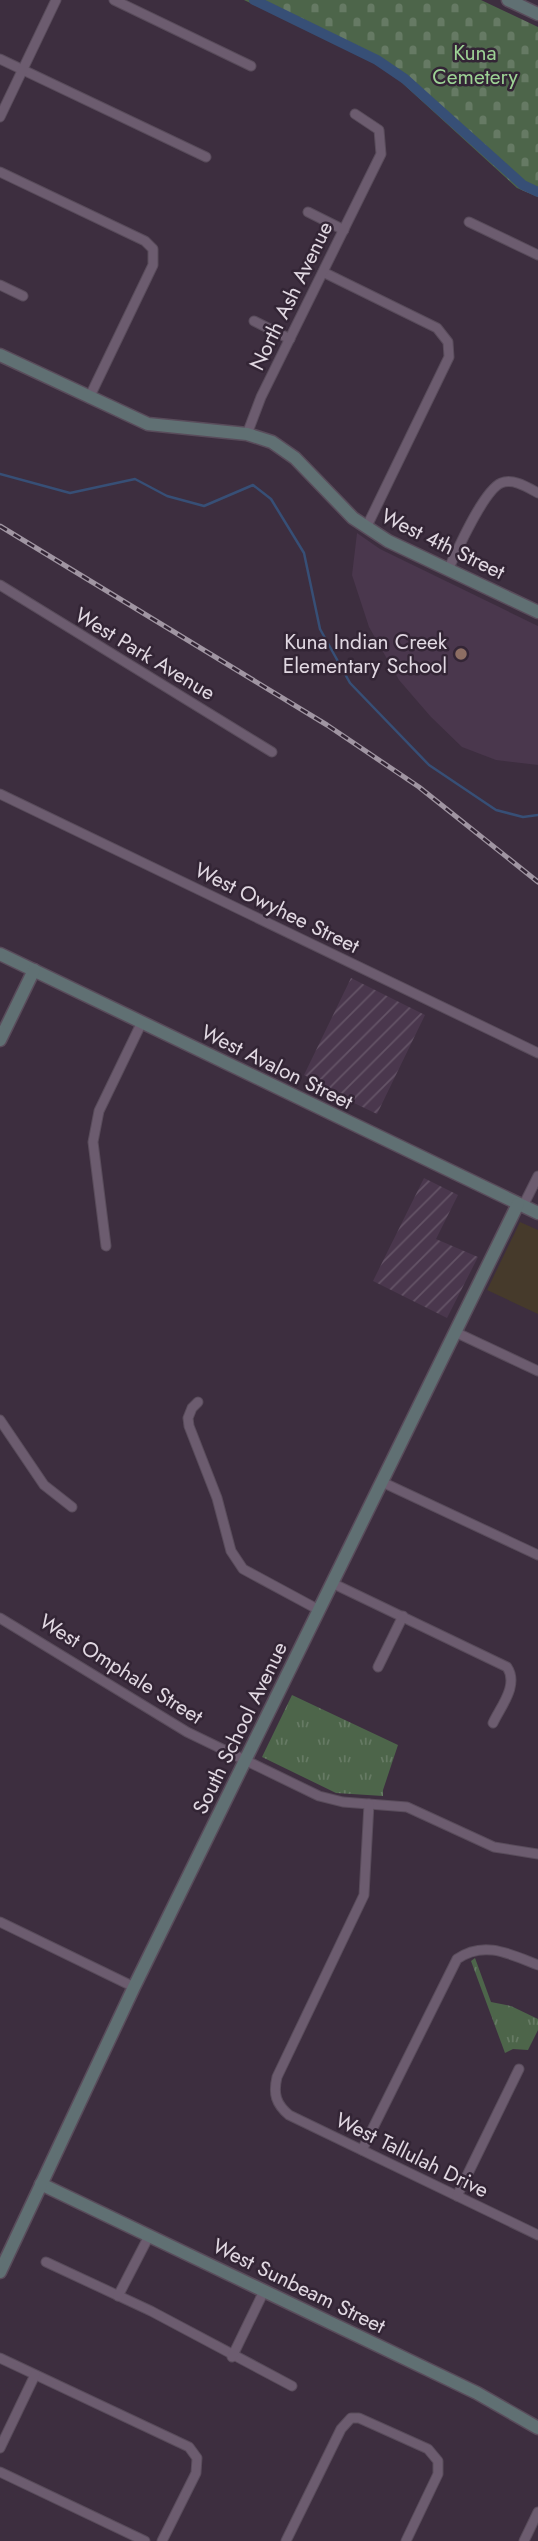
<svg xmlns="http://www.w3.org/2000/svg" width="538" height="2541" viewBox="0 0 538 2541" font-family="Jost,sans-serif">
  <style>
    .commercial { fill: #463a2b }
    .industrial { fill: url(#industrial-furrows) }
    .built { fill: #4a374d }
    .cemetery { fill: url(#cemetery-stones) }
    .park { fill: url(#park-tufts) }
    .lines { fill: none; stroke-linecap: round; stroke-linejoin: round }
    .stream { stroke: #374f76; stroke-width: 2.5 }
    .canal { stroke: #374f76; stroke-width: 10 }
    .street-casing { stroke: #594c5b; stroke-width: 11 }
    .secondary-casing { stroke: #594c5b; stroke-width: 15 }
    .street { stroke: #6c5c6f; stroke-width: 9 }
    .secondary { stroke: #607073; stroke-width: 12 }
    .rail-casing { stroke: #a095a2; stroke-width: 5 }
    .rail { stroke: #332535; stroke-width: 2.5; stroke-dasharray: 8; stroke-linecap: butt }
    .education-dot { fill: #8d6e63; stroke: #332535; stroke-width: 2.5 }
    .labels { text-anchor: middle; dominant-baseline: central; stroke-width: 5; stroke-linejoin: round; paint-order: stroke }
    .park-label { font-size: 21px; fill: #9dd395; stroke: #332535 }
    .street-label { font-size: 21px; fill: #e1d8e2; stroke: #332535 }
    .poi-label { font-size: 21px; fill: #e1d8e2; stroke: #332535; text-anchor: end }
  </style>
  <defs>
    <pattern id="industrial-furrows" width="10" height="10" patternUnits="userSpaceOnUse" patternTransform="scale(1.75)"><rect width="10" height="10" fill="#4a374d"/><path d="M-1 1l2-2M0 10L10 0M9 11l2-2" fill="none" stroke="#645366"/></pattern>
    <pattern id="cemetery-stones" width="16" height="16" patternUnits="userSpaceOnUse" patternTransform="scale(1.75)"><rect width="16" height="16" fill="#4d654a"/><path d="M2 7V4a2 2 0 0 1 4 0v3zM10 15v-3a2 2 0 0 1 4 0v3z" fill="#667a64"/></pattern>
    <pattern id="park-tufts" width="24" height="20" patternUnits="userSpaceOnUse" patternTransform="scale(1.75)"><rect width="24" height="20" fill="#4d654a"/><path d="M3 7l-1-3M5 7V3M7 7l1-3M15 17l-1-3M17 17v-4M19 17l1-3" fill="none" stroke="#667a64"/></pattern>
  </defs>
  <rect width="100%" height="100%" fill="#3d2e3f"/>
  <path class="commercial" d="M520,1222L538,1230V1314L487,1290Z"/>
  <g class="industrial">
    <path d="M351,978L425,1015L377,1114L354,1103L350,1098L304,1075Z"/>
    <path d="M424,1178L458,1195L436,1239L478,1257L447,1318L373,1281Z"/>
  </g>
  <path class="built" d="M357,533L380,549L538,626V765L496,760L462,747L431,717L399,680L369,627L352,575Z"/>
  <path class="cemetery" d="M244,0H481L538,27V197L517,188L388,70Z"/>
  <g class="park">
    <path d="M292,1695L398,1745L383,1790V1796L336,1793L262,1757Z"/>
    <path d="M475,1958L491,2002L511,2006L538,2019V2030L528,2050L513,2049L505,2053L471,1961Z"/>
  </g>
  <g class="lines">
    <path class="stream" d="M0,474L70,493L135,479L167,496L204,506L253,485L271,499L304,553L320,629L350,683L429,765L496,810L523,817L538,815"/>
    <path class="canal" d="M254,0L377,60L405,79L523,185L538,192"/>
    <defs>
      <g id="street">
        <path d="M114,0L251,66"/>
        <path d="M0,59L206,157"/>
        <path d="M0,117L56,0"/>
        <path d="M0,172L145,241L153,249V265L89,398"/>
        <path d="M308,212L344,230"/>
        <path d="M469,222L538,255"/>
        <path d="M323,272L437,328L448,342L449,357L366,528"/>
        <path d="M0,285L23,296"/>
        <path d="M254,321L290,339"/>
        <path d="M247,434L261,397L381,154L379,130L355,114"/>
        <path d="M448,570C457,551 483,491 501,483C513,478 527,487 538,493"/>
        <path d="M0,585L272,752"/>
        <path d="M0,794L538,1053"/>
        <path d="M523,1206L538,1176"/>
        <path d="M106,1246L93,1142L99,1111L142,1022"/>
        <path d="M455,1332L538,1371"/>
        <path d="M198,1402L192,1408L188,1418L189,1426L217,1498L231,1551L243,1569L319,1610"/>
        <path d="M0,1420L44,1485L72,1507"/>
        <path d="M382,1482L538,1555"/>
        <path d="M332,1583L507,1667C519,1685 501,1706 493,1723"/>
        <path d="M0,1618L187,1732L319,1796L343,1802L407,1807L494,1847L538,1854"/>
        <path d="M378,1667L403,1616"/>
        <path d="M369,1804L364,1895L277,2077C273,2094 276,2104 289,2115L538,2235"/>
        <path d="M0,1922L134,1987"/>
        <path d="M362,2150L457,1959C484,1940 510,1954 538,1965"/>
        <path d="M457,2196L519,2069"/>
        <path d="M46,2262L151,2311L292,2386"/>
        <path d="M118,2296L149,2236"/>
        <path d="M232,2357L264,2291"/>
        <path d="M0,2358L189,2447L197,2458L196,2473L162,2541"/>
        <path d="M0,2448L35,2375"/>
        <path d="M0,2472L145,2541"/>
        <path d="M286,2541L341,2429L351,2418H359L428,2449L438,2461V2474L406,2541"/>
        <path d="M524,2541L538,2512"/>
      </g>
      <g id="secondary">
        <path d="M508,0L538,14"/>
        <path d="M0,355L148,424L247,434L272,442L295,458L353,518L388,541L538,612"/>
        <path d="M0,954L538,1213"/>
        <path d="M0,1040L34,970"/>
        <path d="M41,2184L477,2393L538,2428"/>
        <path d="M0,2272L134,1987L518,1204"/>
      </g>
    </defs>
    <use href="#street" class="street-casing"/>
    <use href="#secondary" class="secondary-casing"/>
    <use href="#street" class="street"/>
    <use href="#secondary" class="secondary"/>
    <defs>
      <path id="rail" d="M0,526L327,725L419,787L538,882"/>
    </defs>
    <use href="#rail" class="rail-casing"/>
    <use href="#rail" class="rail"/>
  </g>
  <circle class="education-dot" cx="461" cy="654" r="7"/>
  <g class="labels">
    <g class="park-label">
      <text x="475" y="53">Kuna<tspan x="475" dy="24">Cemetery</tspan></text>
    </g>
    <g class="street-label">
      <text transform="translate(291 296) rotate(-64)">North Ash Avenue</text>
      <text transform="translate(443 544) rotate(26)">West 4th Street</text>
      <text transform="translate(145 654) rotate(31)">West Park Avenue</text>
      <text transform="translate(277 908) rotate(26)">West Owyhee Street</text>
      <text transform="translate(277 1067) rotate(26)">West Avalon Street</text>
      <text transform="translate(121 1669) rotate(32)">West Omphale Street</text>
      <text transform="translate(240 1728) rotate(-64)">South School Avenue</text>
      <text transform="translate(412 2155) rotate(26)">West Tallulah Drive</text>
      <text transform="translate(299 2286) rotate(26)">West Sunbeam Street</text>
    </g>
    <g class="poi-label">
      <text x="447" y="642">Kuna Indian Creek<tspan x="447" dy="24">Elementary School</tspan></text>
    </g>
  </g>
</svg>
